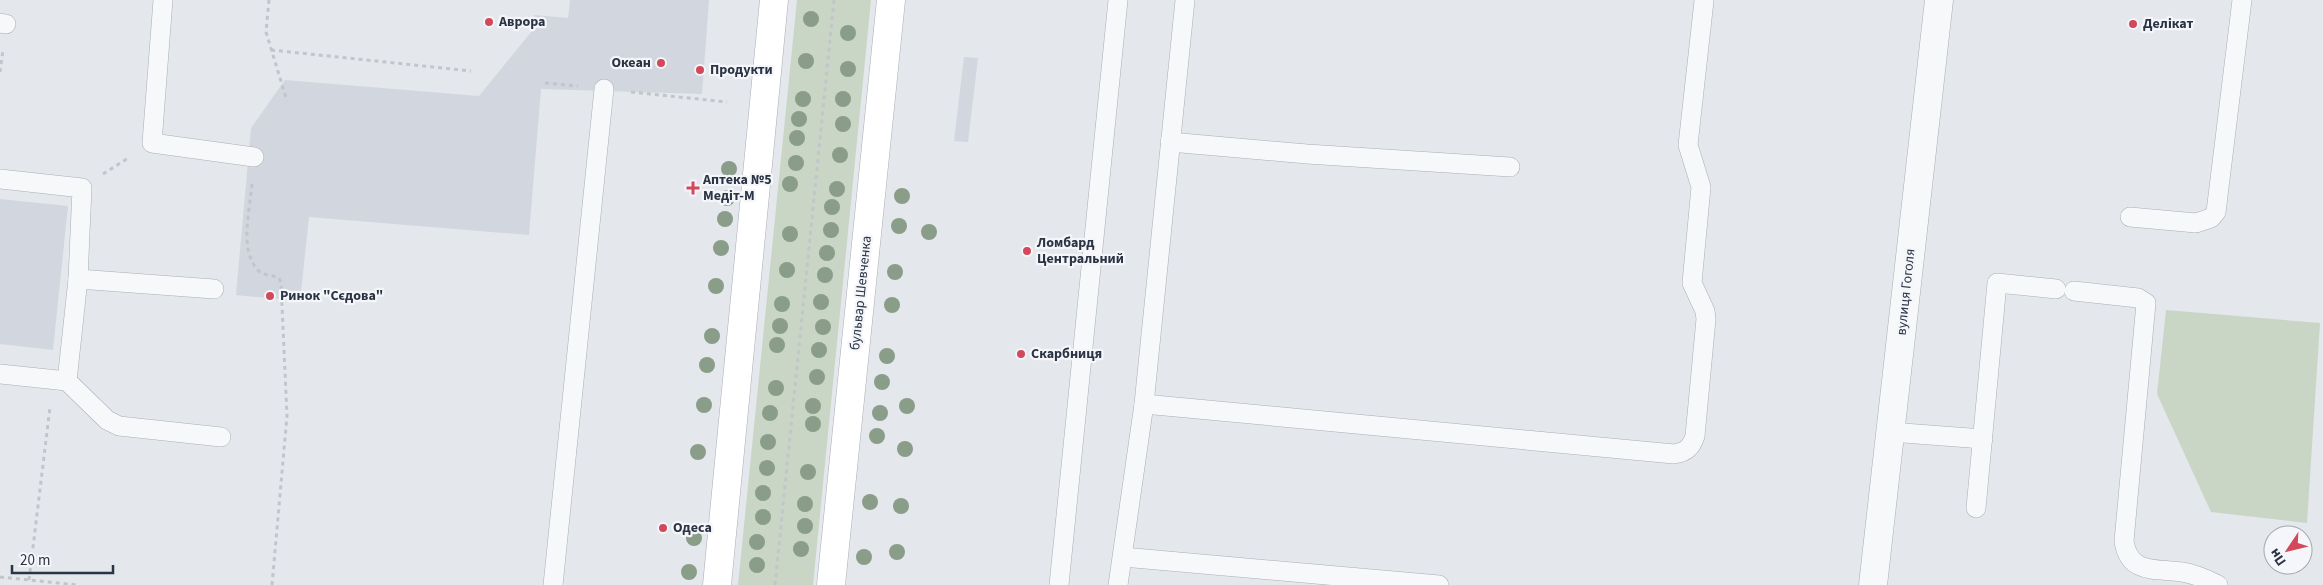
<svg xmlns="http://www.w3.org/2000/svg" width="2323" height="585" viewBox="0 0 2323 585" font-family="'Source Sans 3',sans-serif">
  <style>
    .built { fill: #d2d6de }
    .green { fill: #c9d6c5 }
    .lines { fill: none; stroke-linecap: round; stroke-linejoin: round }
    .service-casing { stroke: #a9aeb7; stroke-width: 20 }
    .minor-casing { stroke: #a9aeb7; stroke-width: 29 }
    .secondary-casing { stroke: #a9aeb7; stroke-width: 29 }
    .path { stroke: #c2c5cb; stroke-width: 3; stroke-dasharray: 4 4; stroke-linecap: butt }
    .service { stroke: #f7f8fa; stroke-width: 19 }
    .minor { stroke: #f7f8fa; stroke-width: 28 }
    .secondary { stroke: #fff; stroke-width: 28 }
    .tree { fill: #899d89 }
    .poi-dot { fill: #d1495b; stroke: #f4f6f9; stroke-width: 2 }
    .labels { text-anchor: middle; dominant-baseline: central; stroke-width: 4.5; stroke-linejoin: round; paint-order: stroke }
    .poi-label { font-size: 14px; font-weight: bold; fill: #2b3445; stroke: #f4f6f9; text-anchor: start }
    .street-label { font-size: 14px; fill: #2b3445; stroke: #f4f6f9 }
  </style>
  <rect width="100%" height="100%" fill="#e4e7ec"/>
  <g class="built">
    <path d="M570,0H709L702,94L541,89L529,235L309,217L300,301L236,295L251,128L285,80L479,96L532,31L534,15L568,18Z"/>
    <path d="M964,57L978,58L968,142L954,141Z"/>
    <path d="M0,199L68,206L53,350L0,344Z"/>
  </g>
  <g class="green">
    <path d="M797,0H871L813,585H738Z"/>
    <path d="M2166,310L2320,323L2307,523L2211,512L2157,394Z"/>
  </g>
  <g class="lines">
    <defs>
      <g id="service">
        <path d="M163,0L152,143L254,157"/>
        <path d="M0,23L6,24"/>
        <path d="M1170,142L1307,154L1510,167"/>
        <path d="M0,179L82,188L78,279"/>
        <path d="M2130,217L2196,223L2211,218L2216,212L2242,0"/>
        <path d="M2074,291L2138,298L2146,303L2124,541C2129,575 2156,568 2182,572C2195,574 2206,579 2218,585"/>
        <path d="M0,374L67,381L107,420L119,426L221,437"/>
        <path d="M67,381L78,279L214,289"/>
        <path d="M1144,404L1674,454C1686,452 1691,448 1695,436L1706,319L1705,311L1692,283L1701,187L1688,145L1704,1"/>
        <path d="M1890,432L1983,439"/>
        <path d="M1976,508L1997,283L2056,289"/>
        <path d="M1123,557L1439,585"/>
        <path d="M553,585L604,89"/>
        <path d="M1059,585L1118,0"/>
        <path d="M1118,585L1144,404L1185,0"/>
      </g>
      <path id="minor" d="M1873,585L1939,0"/>
      <g id="secondary">
        <path d="M717,585L774,0"/>
        <path d="M831,585L891,0"/>
      </g>
    </defs>
    <use href="#service" class="service-casing"/>
    <use href="#minor" class="minor-casing"/>
    <use href="#secondary" class="secondary-casing"/>
    <g class="path">
      <path d="M269,0L266,32L287,101"/>
      <path d="M271,50L471,71"/>
      <path d="M0,72L3,50"/>
      <path d="M545,83L578,86"/>
      <path d="M631,92L727,102"/>
      <path d="M103,174L130,157"/>
      <path d="M252,184C250,210 238,253 260,272C266,276 273,275 279,278L281,283L287,416L272,585"/>
      <path d="M0,577L78,585"/>
      <path d="M29,580L50,407"/>
      <path d="M775,585L834,0"/>
    </g>
    <use href="#service" class="service"/>
    <use href="#minor" class="minor"/>
    <use href="#secondary" class="secondary"/>
  </g>
  <g class="tree">
    <circle cx="811" cy="19" r="8"/>
    <circle cx="848" cy="33" r="8"/>
    <circle cx="806" cy="61" r="8"/>
    <circle cx="848" cy="69" r="8"/>
    <circle cx="803" cy="99" r="8"/>
    <circle cx="843" cy="99" r="8"/>
    <circle cx="799" cy="119" r="8"/>
    <circle cx="843" cy="124" r="8"/>
    <circle cx="797" cy="138" r="8"/>
    <circle cx="840" cy="155" r="8"/>
    <circle cx="796" cy="163" r="8"/>
    <circle cx="729" cy="169" r="8"/>
    <circle cx="790" cy="184" r="8"/>
    <circle cx="837" cy="189" r="8"/>
    <circle cx="902" cy="196" r="8"/>
    <circle cx="727" cy="198" r="8"/>
    <circle cx="832" cy="207" r="8"/>
    <circle cx="725" cy="219" r="8"/>
    <circle cx="899" cy="226" r="8"/>
    <circle cx="831" cy="230" r="8"/>
    <circle cx="929" cy="232" r="8"/>
    <circle cx="790" cy="234" r="8"/>
    <circle cx="721" cy="248" r="8"/>
    <circle cx="827" cy="253" r="8"/>
    <circle cx="787" cy="270" r="8"/>
    <circle cx="895" cy="272" r="8"/>
    <circle cx="825" cy="275" r="8"/>
    <circle cx="716" cy="286" r="8"/>
    <circle cx="821" cy="302" r="8"/>
    <circle cx="782" cy="304" r="8"/>
    <circle cx="892" cy="305" r="8"/>
    <circle cx="780" cy="326" r="8"/>
    <circle cx="823" cy="327" r="8"/>
    <circle cx="712" cy="336" r="8"/>
    <circle cx="777" cy="345" r="8"/>
    <circle cx="819" cy="350" r="8"/>
    <circle cx="887" cy="356" r="8"/>
    <circle cx="707" cy="365" r="8"/>
    <circle cx="817" cy="377" r="8"/>
    <circle cx="882" cy="382" r="8"/>
    <circle cx="776" cy="388" r="8"/>
    <circle cx="704" cy="405" r="8"/>
    <circle cx="813" cy="406" r="8"/>
    <circle cx="907" cy="406" r="8"/>
    <circle cx="770" cy="413" r="8"/>
    <circle cx="880" cy="413" r="8"/>
    <circle cx="813" cy="424" r="8"/>
    <circle cx="877" cy="436" r="8"/>
    <circle cx="768" cy="442" r="8"/>
    <circle cx="905" cy="449" r="8"/>
    <circle cx="698" cy="452" r="8"/>
    <circle cx="767" cy="468" r="8"/>
    <circle cx="808" cy="472" r="8"/>
    <circle cx="763" cy="493" r="8"/>
    <circle cx="870" cy="502" r="8"/>
    <circle cx="805" cy="504" r="8"/>
    <circle cx="901" cy="506" r="8"/>
    <circle cx="763" cy="517" r="8"/>
    <circle cx="805" cy="526" r="8"/>
    <circle cx="694" cy="538" r="8"/>
    <circle cx="757" cy="542" r="8"/>
    <circle cx="801" cy="549" r="8"/>
    <circle cx="897" cy="552" r="8"/>
    <circle cx="864" cy="557" r="8"/>
    <circle cx="757" cy="565" r="8"/>
    <circle cx="689" cy="572" r="8"/>
  </g>
  <g class="poi-dot">
    <circle cx="489" cy="22" r="5"/>
    <circle cx="2133" cy="24" r="5"/>
    <circle cx="661" cy="63" r="5"/>
    <circle cx="700" cy="70" r="5"/>
    <path d="M690.5 180.5h5v5h5v5h-5v5h-5v-5h-5v-5h5z"/>
    <circle cx="1027" cy="251" r="5"/>
    <circle cx="270" cy="296" r="5"/>
    <circle cx="1021" cy="354" r="5"/>
    <circle cx="663" cy="528" r="5"/>
  </g>
  <g class="labels">
    <g class="poi-label">
      <text x="499" y="22">Аврора</text>
      <text x="2143" y="24">Делікат</text>
      <text x="651" y="63" text-anchor="end">Океан</text>
      <text x="710" y="70">Продукти</text>
      <text x="703" y="180">Аптека №5<tspan x="703" dy="16">Медіт-М</tspan></text>
      <text x="1037" y="243">Ломбард<tspan x="1037" dy="16">Центральний</tspan></text>
      <text x="280" y="296">Ринок "Сєдова"</text>
      <text x="1031" y="354">Скарбниця</text>
      <text x="673" y="528">Одеса</text>
    </g>
    <g class="street-label">
      <text transform="translate(1906 292) rotate(-84)">вулиця Гоголя</text>
      <text transform="translate(861 293) rotate(-84)">бульвар Шевченка</text>
    </g>
  </g>
  <g transform="translate(2288 550) rotate(235)"><circle r="24" fill="#f4f6f9" stroke="#a4a8b1"/>
  <path d="M0-4L9 19L0 12L-9 19Z" fill="#d1495b"/>
  <text y="-8" font-size="14" font-weight="bold" text-anchor="middle" fill="#2b3445">Пн</text>
  </g>
  <path d="M12 565v8h101v-8" fill="none" stroke="#2b3445" stroke-width="2.5"/>
  <text x="20" y="565" font-size="15" fill="#2b3445" stroke="#f4f6f9" stroke-width="4" paint-order="stroke">20 m</text>
</svg>
